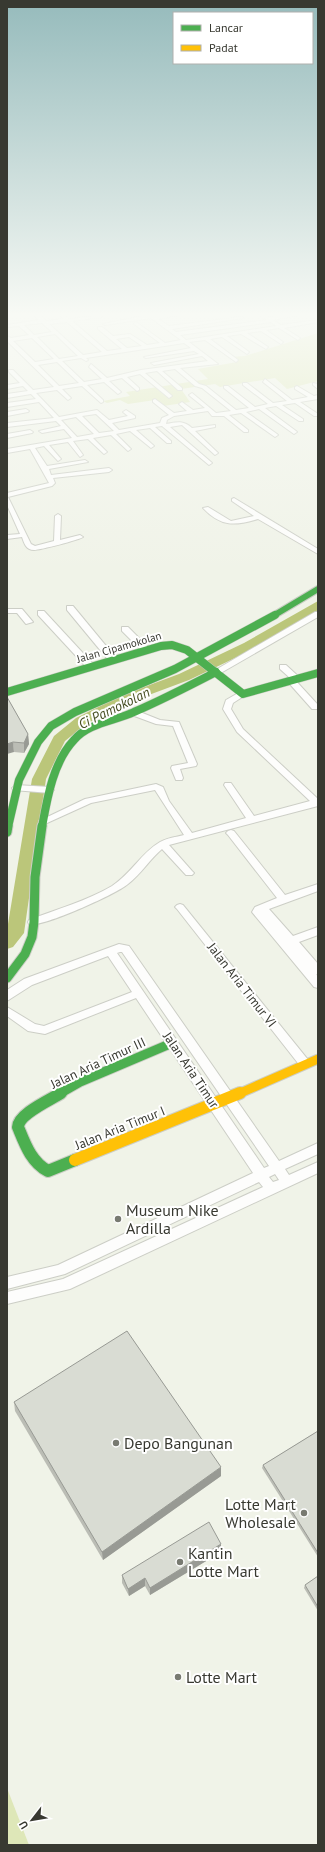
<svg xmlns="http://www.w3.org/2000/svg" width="325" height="1852" viewBox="0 0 325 1852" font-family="'PT Sans',sans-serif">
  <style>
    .green { fill: #dee7b8 }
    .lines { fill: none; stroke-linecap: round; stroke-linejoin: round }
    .river { fill: #bbc67a; fill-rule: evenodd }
    .street-casing { stroke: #cccec6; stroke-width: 2 }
    .fast-far3-casing { stroke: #cccec6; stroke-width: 8 }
    .fast-far2-casing { stroke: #cccec6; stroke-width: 9 }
    .fast-far1-casing { stroke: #cccec6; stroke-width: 11 }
    .fast-casing { stroke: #cccec6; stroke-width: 14 }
    .slow-far1-casing { stroke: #cccec6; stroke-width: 11 }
    .slow-casing { stroke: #cccec6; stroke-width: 14 }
    .street { fill: #fdfdfc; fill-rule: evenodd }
    .fast-far3 { stroke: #4caf50; stroke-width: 6 }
    .fast-far2 { stroke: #4caf50; stroke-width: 8 }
    .fast-far1 { stroke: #4caf50; stroke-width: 9 }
    .fast { stroke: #4caf50; stroke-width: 12 }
    .slow-far1 { stroke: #ffc107; stroke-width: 9 }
    .slow { stroke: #ffc107; stroke-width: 12 }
    .wall { fill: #bbbdb5 }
    .shaded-wall { fill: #989a94 }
    .building { fill: #d9dcd3; stroke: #989a94 }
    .poi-dot { fill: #787a71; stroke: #fff; stroke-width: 1.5 }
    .labels { text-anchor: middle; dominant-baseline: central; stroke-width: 4; stroke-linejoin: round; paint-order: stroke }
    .far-street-label { font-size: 11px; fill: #383931; stroke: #fff }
    .street-label { font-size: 13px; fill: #383931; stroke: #fff }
    .water-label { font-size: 14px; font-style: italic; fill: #474e23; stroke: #fff }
    .near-poi-label { font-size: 16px; fill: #383931; stroke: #fff; text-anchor: start }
  </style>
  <rect width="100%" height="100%" fill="#f0f3e8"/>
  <g class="green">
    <path d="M318,333V381L287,389L275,378L220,387L215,384L181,389L190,402L163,406L155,400L128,404L120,400L107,403L103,401L130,396L126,392L208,379L198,369L237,362L231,357L245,356Z"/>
    <path d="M7,1788L29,1845H7Z"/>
  </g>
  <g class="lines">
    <path class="river" d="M318,601V610L254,649L189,680L130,702L86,724L65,741L46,779L24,933L13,947L7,949V930L32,779L54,736L76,718L120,696L179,674L244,643Z"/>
    <defs>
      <g id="street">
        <path d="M32,313H37L46,321L64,319L58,313H63L69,319L104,315L102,317L72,321L107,351L122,349L98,329V327H102L113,336L130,334L147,345L160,343L134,324L136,322L165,343L181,340L151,318L105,325L103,324L148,315L146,313H151L155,316L189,313L158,319L169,326L241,317L243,318L172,329L176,332L267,320L258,313H263L269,317L296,314L298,315L273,320L281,325L318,320V322L284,328L300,338L298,340L279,328L266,330L283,342L281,344L261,331L247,333L268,347L266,349L241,334L227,336L249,352L247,354L222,337L210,339L238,360L236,362L205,340L189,342L218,364L180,368L199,384L206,386L236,410L249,408L224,388V386H228L255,407L268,404L243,385V383H247L273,403L287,401L263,382L265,379L292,400L308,397L295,389V387L297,386L314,396L318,395V399L300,402L318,414V416H314L295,403L282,405L303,419V421H299L276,406L265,408L296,431L297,432L294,434L259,409L246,412L277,434L278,435L275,437L241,413L229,415L248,430V432H244L224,416H212L208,411L174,416L167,420L166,424C177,422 183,420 192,428L215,425V427L195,431L217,452L218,453L215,455L182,425L170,427L211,462L212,463L209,465L162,426L155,427L171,441V443H167L150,428L136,430L153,445L154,446L151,448L130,431L116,434L131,449L128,451L111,435L93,438L107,452L104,454L88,439L73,441L83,455L80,457L68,442L49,445L61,459L58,461L44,446L35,448L47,466L85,460L88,462L49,469L51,475L109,468L112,470L109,472L53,478L55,483L52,486L8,497L31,544L35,546L54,541L55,516L58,514L61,516L60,540L80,535L83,537C79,540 40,550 34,550C26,550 24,543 22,537L7,539V535L20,534L7,505V493L49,483L30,449L7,453V449L72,438L64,429L42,433L39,431L61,426L56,421L7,427V423L54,418L39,402L7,407V403L36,399L31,394L7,398V394L28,391L23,386L7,389V385L20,383L9,372V370H13L33,390L54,387L7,341V336L11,338L29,335L19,326L7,327V325L39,320ZM67,322L102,352L83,355L49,324ZM271,322L276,326L186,340L180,335ZM42,323L52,332L34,335L24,325ZM55,334L78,356L59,359L37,337ZM129,337L142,346L127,348L116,339ZM32,338L54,359L35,362L13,341ZM184,343L191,348L144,357L146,358L194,351L199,354L151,363L154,365L202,356L208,361L141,370L107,378L91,364L89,367L102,379L84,382L62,361L81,358L86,361L88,360L86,358ZM57,362L79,383L59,386L38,365ZM175,369L195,386L202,388L231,411L216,413L192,393L189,395L190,396L205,408L193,410L182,402L179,404L187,411L174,413L155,399L153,400V402L169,415L162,418L160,423L119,430L112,423L135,418V416L126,410L123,412L128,416L109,420L97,410L59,417L36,393L57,390L68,400L71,398L62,389L82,386L101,403L103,402V400L87,385L104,382L118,394L121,392L109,381L122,378L137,391L139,390V388L127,377L140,374L169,398L172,396L171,395L145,373L157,371L178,390H182V388L162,371ZM96,414L114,431L99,433L82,416ZM76,417L94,434L77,437L61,420Z"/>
        <path d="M313,383L318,384V389L313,385Z"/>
        <path d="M26,409L29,411L28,412L7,416V412Z"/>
        <path d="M30,430L33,432L32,433L7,438V434Z"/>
        <path d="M234,498L318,549V554L258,519C235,526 221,527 203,508L208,507L231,521L254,516L232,501V499Z"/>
        <path d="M67,606H73L116,658V662H110L67,610Z"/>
        <path d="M7,609H22L33,622L26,624L17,613H7Z"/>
        <path d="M38,611H44L94,665V669H88L38,615Z"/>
        <path d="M315,612H318V617L219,674H216L212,672Z"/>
        <path d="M122,627H128L149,648V652H143L122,631Z"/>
        <path d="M280,665H286L299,677L300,679L296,681L318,705V709H312L288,682L287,680L290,678L280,669Z"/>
        <path d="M240,692H246L247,694L233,703L231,709L243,729L318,799V806L169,845L192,871L194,873L192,875H186L162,849C150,859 141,874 128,884C116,894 42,928 29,924L28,922L29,920C57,909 87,901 112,886C131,874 141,853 160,842C167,838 176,837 184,835L155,790L91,803L47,823L44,824L39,821L85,799L156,784L163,787L169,801L192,833L246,818L224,785L225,783H231L254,816L310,801L237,732L223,709L226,700Z"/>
        <path d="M129,710H135L160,720L179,722L197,764L196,766L180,769L183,778L182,780H176L171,768L172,766L188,763L173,726L156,724L129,714Z"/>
        <path d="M16,785L50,787L54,790L50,793L13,790L12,788Z"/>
        <path d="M231,830L234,831L285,895L318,884V891L269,909L293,936L318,927V935L299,942L318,964V975L316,974L318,977V988L314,987L252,912L255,907L277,898L228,835L226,833L228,831Z"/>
        <path d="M180,904L183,905L309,1061L311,1064L309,1067L305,1068L301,1067L177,909L175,907L177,905Z"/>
        <path d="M119,944L129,946L279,1161L318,1143V1154L285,1169L289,1175L318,1162V1173L70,1289L7,1304V1292L63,1279L263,1187L259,1182L65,1274L7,1289V1277L58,1265L253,1173L136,998L45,1034L28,1031L7,1016V1007L35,1024L44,1026L132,992L108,956L32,985L7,1001V990L24,979ZM120,952H122L269,1166L264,1168L117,953ZM275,1174L279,1180L273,1182L269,1177Z"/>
      </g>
      <path id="fast-far3" d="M273,616L318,589"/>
      <g id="fast-far2">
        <path d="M7,692L161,646L172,645L187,650L243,694L318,673"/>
        <path d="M8,827L19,780L38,742L51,726L75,712L175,669L275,615"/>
        <path d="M42,827C47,799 53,762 74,740C88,723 115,721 134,712C162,700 189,686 216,672"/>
      </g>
      <g id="fast-far1">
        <path d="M7,832L8,826"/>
        <path d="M7,978L25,954L32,937L34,922L35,877L42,826"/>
        <path d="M59,1094L80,1082L172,1043"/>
      </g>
      <path id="fast" d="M61,1093C50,1100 18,1114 18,1127C25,1144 31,1162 48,1171L75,1160"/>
      <path id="slow-far1" d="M238,1094L318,1059"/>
      <path id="slow" d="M75,1160L240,1093"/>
    </defs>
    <use href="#street" class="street-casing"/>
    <use href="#fast-far3" class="fast-far3-casing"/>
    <use href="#fast-far2" class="fast-far2-casing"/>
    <use href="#fast-far1" class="fast-far1-casing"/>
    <use href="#fast" class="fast-casing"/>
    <use href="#slow-far1" class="slow-far1-casing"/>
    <use href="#slow" class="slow-casing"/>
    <use href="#street" class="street"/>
    <use href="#fast-far3" class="fast-far3"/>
    <use href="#fast-far2" class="fast-far2"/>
    <use href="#fast-far1" class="fast-far1"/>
    <use href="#fast" class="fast"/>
    <use href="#slow-far1" class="slow-far1"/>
    <use href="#slow" class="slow"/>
  </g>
  <g class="wall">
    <path d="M7,697L28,734L29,744L24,753L14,752Z"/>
    <path d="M14,1402L221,1476L103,1560L15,1411Z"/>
    <path d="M318,1431V1557L262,1468L263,1465Z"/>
    <path d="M221,1552L150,1595L145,1586L129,1596L122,1583V1575Z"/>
    <path d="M318,1576V1611L304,1588L305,1585Z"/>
  </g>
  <g class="shaded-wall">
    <path d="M28,734L29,744L24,753V743Z"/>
    <path d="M13,742L14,752L7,754V744Z"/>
    <path d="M221,1467V1476L103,1560L102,1552Z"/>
    <path d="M221,1544V1552L150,1595V1588Z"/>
    <path d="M145,1578V1586L129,1596L128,1589Z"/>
  </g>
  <g class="building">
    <path d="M7,697L28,734L24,743L13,742L7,744Z"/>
    <path d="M127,1331L221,1467L102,1552L14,1402Z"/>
    <path d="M318,1431V1553L263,1465Z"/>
    <path d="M209,1522L221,1544L150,1588L145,1578L128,1589L122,1575Z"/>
    <path d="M318,1576V1607L305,1585Z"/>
  </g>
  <linearGradient id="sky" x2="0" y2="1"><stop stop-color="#96bbbc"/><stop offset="0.55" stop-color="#f8faf5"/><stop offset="1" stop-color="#f8faf5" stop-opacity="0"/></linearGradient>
  <rect width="325" height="572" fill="url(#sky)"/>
  <g class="poi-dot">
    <circle cx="118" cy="1219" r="4"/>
    <circle cx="116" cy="1443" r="4"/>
    <circle cx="304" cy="1513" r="4"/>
    <circle cx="180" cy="1562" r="4"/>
    <circle cx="178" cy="1677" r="4"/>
  </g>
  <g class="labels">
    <g class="far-street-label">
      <text transform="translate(119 647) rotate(-16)">Jalan Cipamokolan</text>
    </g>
    <g class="street-label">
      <text transform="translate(242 985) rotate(52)">Jalan Aria Timur VI</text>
      <text transform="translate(98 1063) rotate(-25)">Jalan Aria Timur III</text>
      <text transform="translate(191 1070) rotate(56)">Jalan Aria Timur</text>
      <text transform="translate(120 1128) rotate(-22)">Jalan Aria Timur I</text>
    </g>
    <g class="water-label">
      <text transform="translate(114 708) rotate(-26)">Ci Pamokolan</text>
    </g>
    <g class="near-poi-label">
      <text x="126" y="1210">Museum Nike<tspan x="126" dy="18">Ardilla</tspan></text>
      <text x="124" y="1443">Depo Bangunan</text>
      <text x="296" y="1504" text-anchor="end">Lotte Mart<tspan x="296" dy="18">Wholesale</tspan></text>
      <text x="188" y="1553">Kantin<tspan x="188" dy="18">Lotte Mart</tspan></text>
      <text x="186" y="1677">Lotte Mart</text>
    </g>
  </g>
  <rect width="325" height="1852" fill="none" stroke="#383931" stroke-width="16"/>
  <rect x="173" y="12" width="140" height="52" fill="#ffffff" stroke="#afb0ad"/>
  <rect x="181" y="25" width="20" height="6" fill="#4caf50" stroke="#afb0ad"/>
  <text x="209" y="32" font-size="12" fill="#383931">Lancar</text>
  <rect x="181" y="45" width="20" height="6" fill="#ffc107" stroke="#afb0ad"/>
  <text x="209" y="52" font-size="12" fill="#383931">Padat</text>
  <g transform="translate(32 1820) rotate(239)" stroke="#ffffff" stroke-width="3" paint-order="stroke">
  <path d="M0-3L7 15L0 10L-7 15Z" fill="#383931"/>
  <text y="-6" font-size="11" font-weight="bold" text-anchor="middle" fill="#383931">U</text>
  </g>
</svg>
